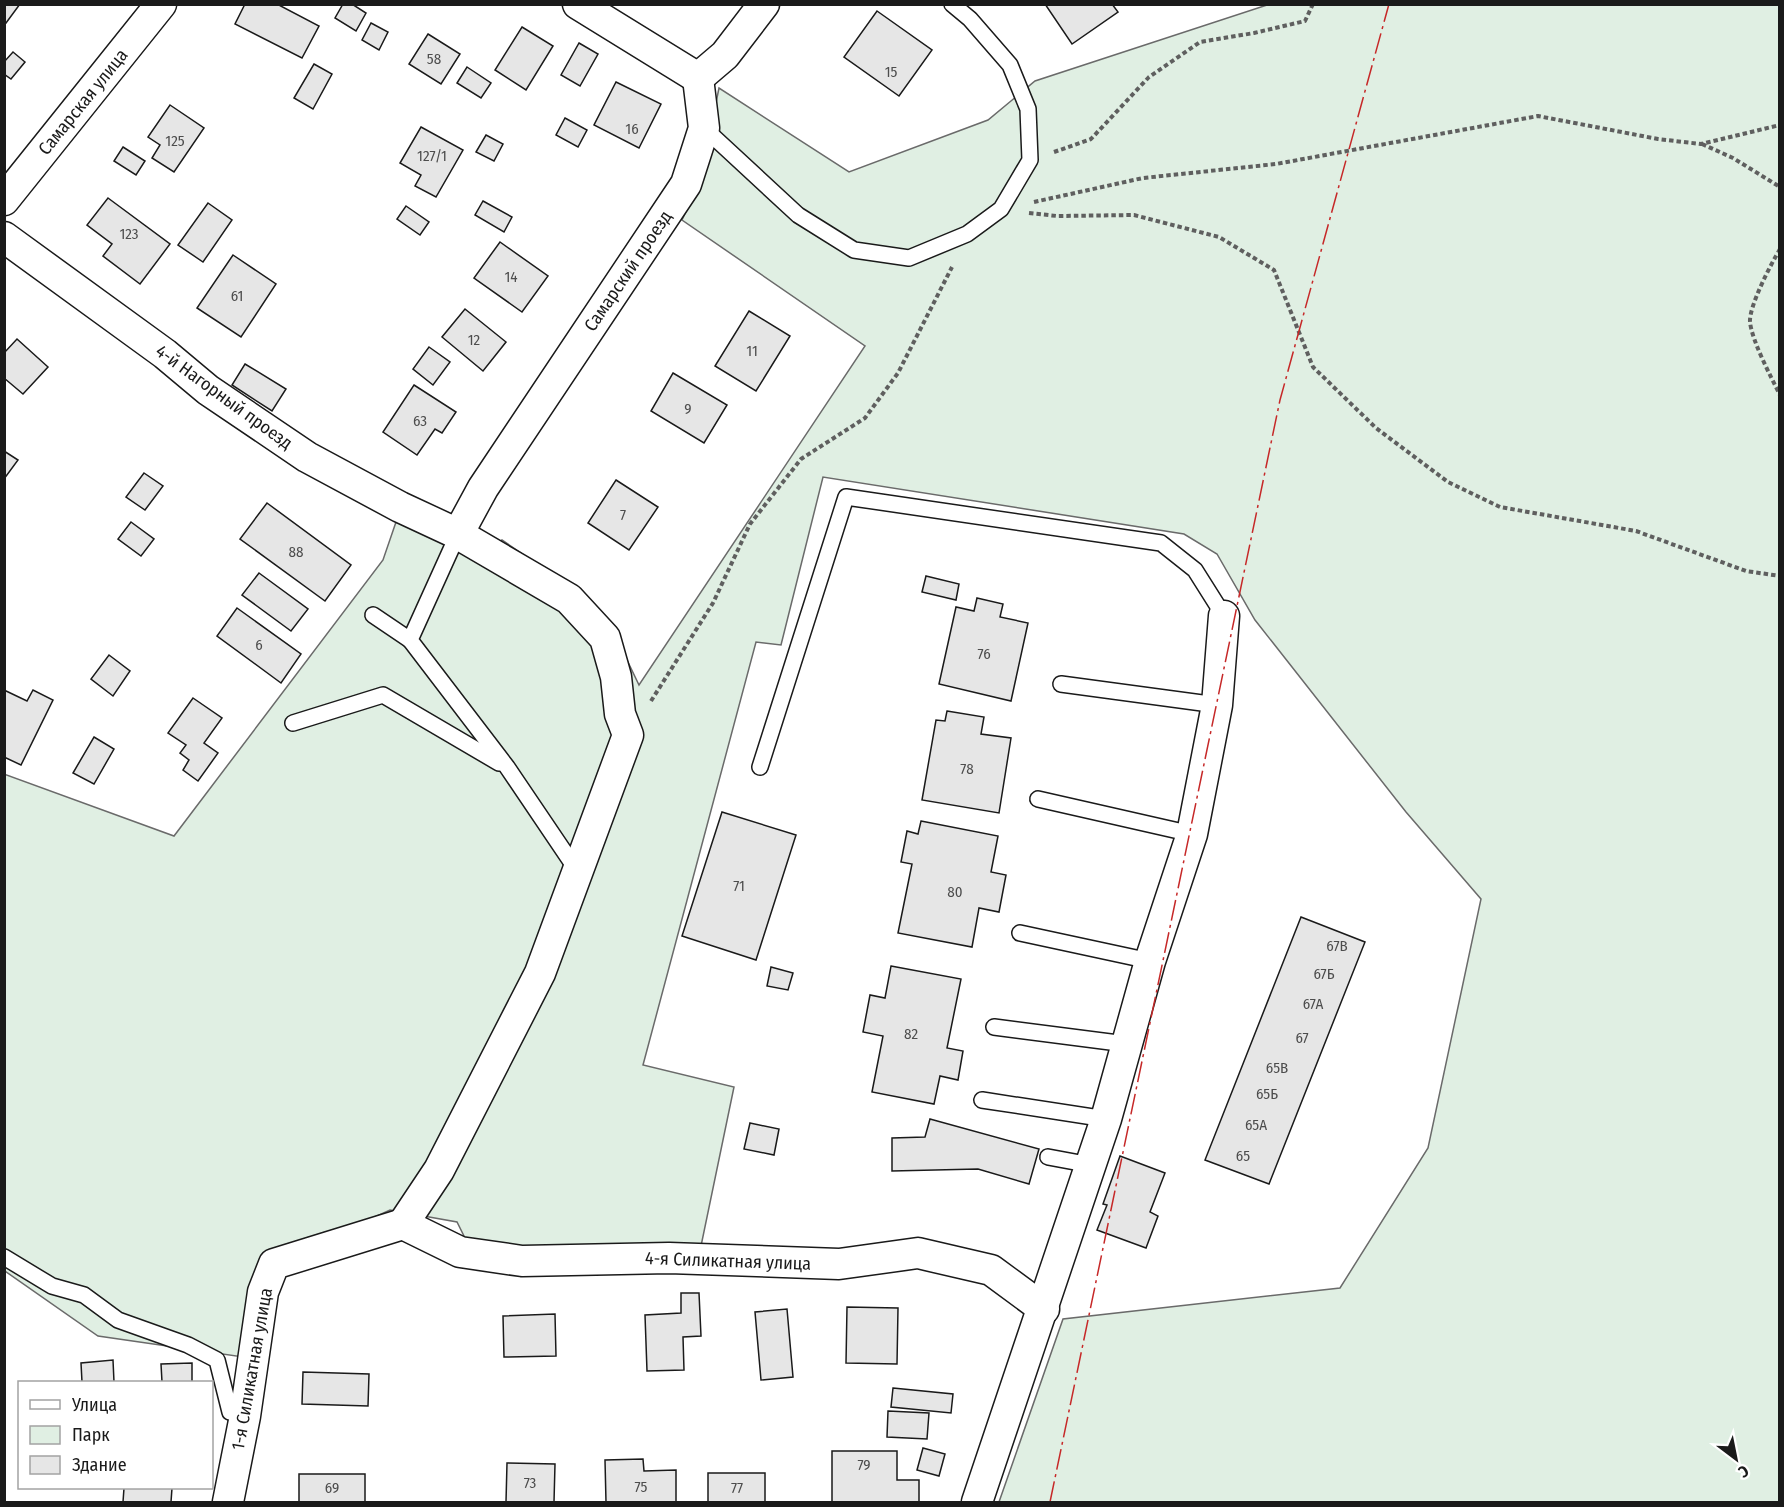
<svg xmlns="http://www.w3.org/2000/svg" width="1784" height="1507" viewBox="0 0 1784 1507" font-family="'Fira Sans Condensed',sans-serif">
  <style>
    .green { fill: #e0efe3; stroke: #6a6a6a; stroke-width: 1.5 }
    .building { fill: #e6e6e6; stroke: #1a1a1a; stroke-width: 1.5 }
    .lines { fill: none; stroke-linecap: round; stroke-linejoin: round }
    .lane-casing { stroke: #1a1a1a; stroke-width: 18 }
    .street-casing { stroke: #1a1a1a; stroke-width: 33 }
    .path { stroke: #5f5f5f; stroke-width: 4; stroke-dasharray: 4.5 3; stroke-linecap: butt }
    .lane { stroke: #fff; stroke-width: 15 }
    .street { stroke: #fff; stroke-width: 30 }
    .power { stroke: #c62828; stroke-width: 1.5; stroke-dasharray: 21 4.5 3 4.5; stroke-linecap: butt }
    .labels { text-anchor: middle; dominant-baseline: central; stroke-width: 4.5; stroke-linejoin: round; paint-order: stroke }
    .number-label { font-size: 15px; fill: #4d4d4d }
    .street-label { font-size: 18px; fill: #1a1a1a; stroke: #fff }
  </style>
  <rect width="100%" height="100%" fill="#fff"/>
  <path class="green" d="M1267,5H1779V1502H999L1063,1319L1340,1288L1428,1148L1481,899L1406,812L1255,620L1217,554L1184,534L823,477L781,645L756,642L643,1065L734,1087L701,1246L524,1252L467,1242L457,1222L390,1210L333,1236L264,1260L243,1357L98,1336L5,1271L4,774L174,836L383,560L396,522L482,556L502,540L578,592L614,633L639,685L865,346L682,220L700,181L719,88L849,172L988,120L1035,81Z"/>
  <g class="building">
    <path d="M4,4H20L6,23L4,22Z"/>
    <path d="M245,4H277L319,26L302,58L235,24Z"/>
    <path d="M343,4H352L366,13L356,31L335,18Z"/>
    <path d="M1045,4H1112L1118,12L1072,44Z"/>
    <path d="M877,11L932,50L899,96L844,57Z"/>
    <path d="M371,23L388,32L379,50L362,40Z"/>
    <path d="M522,27L553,46L526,90L495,70Z"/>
    <path d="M428,34L460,54L441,84L409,64Z"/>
    <path d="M579,43L598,54L580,86L561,75Z"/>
    <path d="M13,52L25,62L11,79L4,74V62Z"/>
    <path d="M314,64L332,74L313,109L294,98Z"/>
    <path d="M467,67L491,83L481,98L457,83Z"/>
    <path d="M616,82L661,104L639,148L594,125Z"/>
    <path d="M170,105L204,128L174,172L152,158L160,145L148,137Z"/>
    <path d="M565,118L587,130L578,147L556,135Z"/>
    <path d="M421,127L463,150L436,197L415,186L421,175L400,163Z"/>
    <path d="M486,135L503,144L494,161L476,152Z"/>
    <path d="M123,147L145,161L136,175L114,161Z"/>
    <path d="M108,198L170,244L140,284L103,256L112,244L87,225Z"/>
    <path d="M483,201L512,217L504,232L475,215Z"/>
    <path d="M208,203L232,220L203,262L178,245Z"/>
    <path d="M406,206L429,222L420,235L397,219Z"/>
    <path d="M500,242L548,276L522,312L474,278Z"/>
    <path d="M233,255L276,284L241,337L197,308Z"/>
    <path d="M465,309L506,342L483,371L442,337Z"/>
    <path d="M749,311L790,336L756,391L715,366Z"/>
    <path d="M17,339L48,367L23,394L4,378V353Z"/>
    <path d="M429,347L450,362L433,385L413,369Z"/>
    <path d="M245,364L286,389L272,411L232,385Z"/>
    <path d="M673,373L727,405L704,443L651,411Z"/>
    <path d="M414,385L456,412L442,433L435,429L417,455L383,432Z"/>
    <path d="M4,451L18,460L4,479Z"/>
    <path d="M144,473L163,486L145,510L126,497Z"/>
    <path d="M616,480L658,507L629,550L588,523Z"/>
    <path d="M267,503L351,565L325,601L240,539Z"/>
    <path d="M131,522L154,539L141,556L118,539Z"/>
    <path d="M259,573L308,609L291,631L242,595Z"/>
    <path d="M926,576L959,584L956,600L922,592Z"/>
    <path d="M977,598L1003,604L1000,617L1028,623L1011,701L939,684L956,607L974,611Z"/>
    <path d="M237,608L301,654L281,683L217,636Z"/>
    <path d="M109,655L130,671L113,696L91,679Z"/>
    <path d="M4,690L27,701L33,690L53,700L21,765L4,757Z"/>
    <path d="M193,698L222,718L204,743L218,753L198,781L183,770L189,760L180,753L186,745L168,733Z"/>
    <path d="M947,711L984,717L981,734L1011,738L999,813L922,800L936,720L945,721Z"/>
    <path d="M94,737L114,749L94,784L73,773Z"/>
    <path d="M722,812L796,835L756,960L682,936Z"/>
    <path d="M921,821L998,836L991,872L1006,875L999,912L979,908L972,947L898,933L912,864L901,862L907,831L918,834Z"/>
    <path d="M1301,917L1365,942L1269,1184L1205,1160Z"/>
    <path d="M891,966L961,979L947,1048L963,1051L958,1080L940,1076L934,1104L872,1092L883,1036L863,1032L870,995L885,998Z"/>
    <path d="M771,967L793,973L788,990L767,986Z"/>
    <path d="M930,1119L1039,1149L1029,1184L978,1169L892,1171V1138L925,1137Z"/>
    <path d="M750,1123L779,1129L774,1155L744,1149Z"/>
    <path d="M1120,1156L1165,1173L1150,1212L1158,1216L1146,1248L1097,1230L1107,1205L1103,1204Z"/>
    <path d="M681,1293H699L701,1336L683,1337L684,1370L647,1371L645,1315L681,1313Z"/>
    <path d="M847,1307L898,1308L897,1364L846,1363Z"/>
    <path d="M787,1309L793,1377L761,1380L755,1312Z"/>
    <path d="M555,1314L556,1356L504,1357L503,1316Z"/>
    <path d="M113,1360L114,1382H82L81,1363Z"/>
    <path d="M192,1363V1382H162L161,1364Z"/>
    <path d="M303,1372L369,1374L368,1406L302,1404Z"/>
    <path d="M893,1388L953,1394L951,1413L891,1407Z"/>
    <path d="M888,1411L929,1413L927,1439L887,1437Z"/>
    <path d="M923,1448L945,1454L939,1476L917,1470Z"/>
    <path d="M832,1451H897V1480H919V1502H832Z"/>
    <path d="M643,1459L644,1471L676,1470V1502H606L605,1460Z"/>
    <path d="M507,1463L555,1464L554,1502H506Z"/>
    <rect x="708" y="1473" width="57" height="29"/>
    <rect x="299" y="1474" width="66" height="28"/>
    <path d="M124,1488H172L171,1502H123Z"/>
  </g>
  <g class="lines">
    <defs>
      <g id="lane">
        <path d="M704,128L798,215L854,250L909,258L967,234L1001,209L1030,160L1028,109L1010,65L970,19L952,4"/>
        <path d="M458,534L410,640L507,767L578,872"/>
        <path d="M373,615L410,640"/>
        <path d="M1061,684L1217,705"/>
        <path d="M293,723L383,695L499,763"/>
        <path d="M760,767L846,497L1161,543L1195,570L1224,616"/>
        <path d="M1038,799L1192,834"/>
        <path d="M1020,933L1150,961"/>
        <path d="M994,1027L1126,1044"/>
        <path d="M982,1100L1106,1119"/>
        <path d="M1048,1157L1091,1165"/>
        <path d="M4,1257L52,1286L84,1295L118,1320L188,1345L217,1360L230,1412L245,1416"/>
      </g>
      <g id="street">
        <path d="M578,4L698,78"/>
        <path d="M698,78L725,55L764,4"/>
        <path d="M4,200L161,4"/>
        <path d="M4,237L165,354L208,390L307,457L400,507L458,534L569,599L605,638L616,677L620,714L628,735L540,973L439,1170L403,1224"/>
        <path d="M458,534L483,488L686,184L704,128L698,78"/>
        <path d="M403,1224L460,1252L522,1261L669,1258L839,1264L918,1253L991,1270L1044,1309"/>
        <path d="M228,1502L245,1416L263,1292L274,1264L403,1224"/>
        <path d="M977,1502L1106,1119L1150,961L1192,834L1217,705L1224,616"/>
      </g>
    </defs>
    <use href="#lane" class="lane-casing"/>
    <use href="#street" class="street-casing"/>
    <g class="path">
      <path d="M1702,144L1733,158L1780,187"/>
      <path d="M1054,152L1091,139L1149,77L1200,42L1254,33L1305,21L1313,4"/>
      <path d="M1034,202L1143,178L1276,164L1538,116L1658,139L1701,144L1780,125"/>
      <path d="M1029,213L1057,216L1134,215L1219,237L1274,270L1313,367L1376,428L1448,482L1500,507L1636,531L1746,571L1780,576"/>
      <path d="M1780,249C1771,264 1749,306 1750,322C1752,341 1771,377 1780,395"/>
      <path d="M651,701L713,603L750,524L801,459L865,418L898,373L952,267"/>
    </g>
    <use href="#lane" class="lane"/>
    <use href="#street" class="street"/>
    <path class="power" d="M1050,1502L1280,400L1389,4"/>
  </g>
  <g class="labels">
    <g class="number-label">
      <text x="434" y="59">58</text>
      <text x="891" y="72">15</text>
      <text x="632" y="129">16</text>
      <text x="175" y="141">125</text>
      <text x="432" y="156">127/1</text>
      <text x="129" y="234">123</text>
      <text x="511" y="277">14</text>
      <text x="237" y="296">61</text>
      <text x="474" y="340">12</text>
      <text x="752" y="351">11</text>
      <text x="688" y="409">9</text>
      <text x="420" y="421">63</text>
      <text x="623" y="515">7</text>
      <text x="296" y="552">88</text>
      <text x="259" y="645">6</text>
      <text x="984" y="654">76</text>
      <text x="967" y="769">78</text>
      <text x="739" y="886">71</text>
      <text x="955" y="892">80</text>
      <text x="1337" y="946">67В</text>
      <text x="1324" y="974">67Б</text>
      <text x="1313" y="1004">67А</text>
      <text x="911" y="1034">82</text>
      <text x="1302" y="1038">67</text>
      <text x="1277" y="1068">65В</text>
      <text x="1267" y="1094">65Б</text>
      <text x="1256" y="1125">65А</text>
      <text x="1243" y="1156">65</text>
      <text x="864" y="1465">79</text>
      <text x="530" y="1483">73</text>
      <text x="641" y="1487">75</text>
      <text x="332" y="1488">69</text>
      <text x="737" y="1488">77</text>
    </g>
    <g class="street-label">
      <text transform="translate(83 102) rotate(-51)">Самарская улица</text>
      <text transform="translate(628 271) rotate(-56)">Самарский проезд</text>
      <text transform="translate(224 397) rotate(36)">4-й Нагорный проезд</text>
      <text transform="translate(728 1261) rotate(2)">4-я Силикатная улица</text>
      <text transform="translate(252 1369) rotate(-80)">1-я Силикатная улица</text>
    </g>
  </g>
  <rect width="1784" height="1507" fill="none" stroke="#1a1a1a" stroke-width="12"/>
  <rect x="18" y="1381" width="195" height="108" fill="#ffffff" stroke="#a3a3a3" stroke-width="1.5"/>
  <rect x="30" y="1400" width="30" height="9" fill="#ffffff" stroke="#a3a3a3" stroke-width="1.5"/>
  <text x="72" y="1411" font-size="18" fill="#1a1a1a">Улица</text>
  <rect x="30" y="1426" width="30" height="18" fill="#e0efe3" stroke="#a3a3a3" stroke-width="1.5"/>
  <text x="72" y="1441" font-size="18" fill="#1a1a1a">Парк</text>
  <rect x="30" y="1456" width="30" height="18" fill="#e6e6e6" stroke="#a3a3a3" stroke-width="1.5"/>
  <text x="72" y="1471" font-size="18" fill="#1a1a1a">Здание</text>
  <g transform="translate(1736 1459) rotate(148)" stroke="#ffffff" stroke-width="4.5" paint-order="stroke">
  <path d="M0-4.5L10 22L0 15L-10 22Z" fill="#1a1a1a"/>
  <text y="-9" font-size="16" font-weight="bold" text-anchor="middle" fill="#1a1a1a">С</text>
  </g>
</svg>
